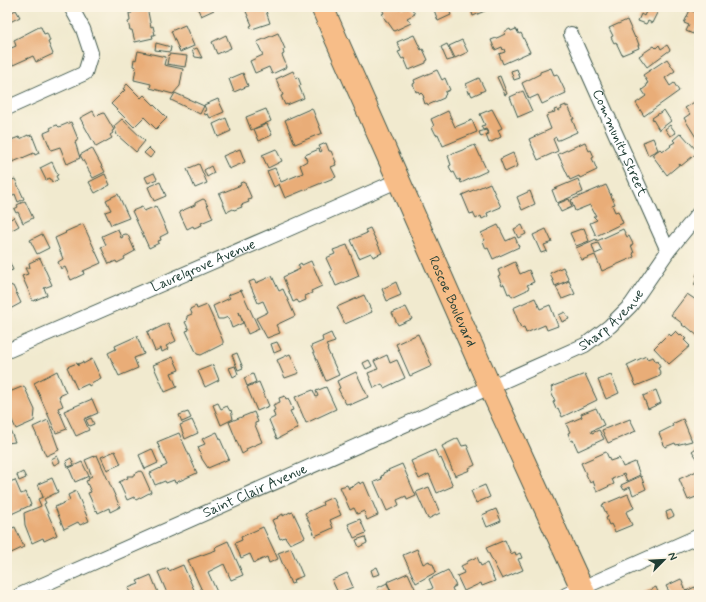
<svg xmlns="http://www.w3.org/2000/svg" width="706" height="602" viewBox="0 0 706 602" font-family="Mynerve,sans-serif">
  <style>
    .building { fill: #e9ad78; fill-rule: evenodd }
    .lines { fill: none; stroke-linecap: round; stroke-linejoin: round }
    .minor-casing { stroke: #3e574b; stroke-width: 16 }
    .primary-casing { stroke: #3e574b; stroke-width: 24 }
    .minor { stroke: #fff; stroke-width: 14 }
    .primary { stroke: #f7bd88; stroke-width: 22 }
    .labels { text-anchor: middle; dominant-baseline: central; stroke-width: 3; stroke-linejoin: round; paint-order: stroke }
    .street-label { font-size: 14px; fill: #1f3d34; stroke: #fcf5e5 }
  </style>
  <rect width="100%" height="100%" fill="#fcf5e5"/>
  <filter id="ink" filterUnits="userSpaceOnUse"><feTurbulence type="fractalNoise" baseFrequency=".025" numOctaves="2"/><feDisplacementMap in="SourceGraphic" scale="8" xChannelSelector="R" yChannelSelector="G"/><feConvolveMatrix kernelMatrix="1 2 1 2 8 2 1 2 1" color-interpolation-filters="sRGB"/></filter>
  <filter id="wash" filterUnits="userSpaceOnUse"><feTurbulence type="fractalNoise" baseFrequency=".012" numOctaves="4" result="noise"/><feDisplacementMap in="SourceGraphic" scale="16" xChannelSelector="R" yChannelSelector="G"/><feGaussianBlur stdDeviation="0.9" result="paint"/><feColorMatrix in="noise" values="0 0 0 0 0 0 0 0 0 0 0 0 0 0 0 0 0 1.4 0 .05"/><feComposite in="paint" operator="in"/></filter>
  <g filter="url(#wash)">
    <rect width="100%" height="100%" fill="#f1eacf"/>
    <g id="blocks">
      <g class="building">
        <path d="M140,7H147L151,27L153,26L155,35H152L153,38L135,42L132,30H130L128,22L130,21L129,13H132L131,10Z"/>
        <path d="M197,7H213L214,10L201,16Z"/>
        <path d="M244,7H267L268,10L266,11L270,23L252,29L250,26L252,25Z"/>
        <path d="M381,7H402L403,9L411,7L415,14L407,18L411,23L409,24L394,31L387,21H386L382,14L384,13Z"/>
        <path d="M433,7H448L451,15L438,21Z"/>
        <path d="M470,7H485L487,10L473,16Z"/>
        <path d="M648,7H660L652,23L648,21L646,24L638,21L641,14L644,16Z"/>
        <path d="M16,10L20,17L10,22L7,14Z"/>
        <path d="M690,10L699,14V22L693,34L686,31L689,25L684,23Z"/>
        <path d="M627,20L635,38L636,37L639,45H638L639,48L622,55L616,42L614,43L611,37L613,36L609,28Z"/>
        <path d="M185,25L194,46L180,52L171,31Z"/>
        <path d="M39,27H41L44,34L47,33L50,41L48,42L53,54L36,62L33,56L13,65L7,50L16,46L14,40Z"/>
        <path d="M510,29L511,31L516,29L519,34L521,33L530,52L503,64L499,54L505,52L504,49L503,50L502,47L495,50L491,40L499,37L505,34L504,32Z"/>
        <path d="M278,33L285,49L283,50L284,54L282,55L287,67L272,74L269,67L255,73L250,61L263,55L257,42Z"/>
        <path d="M226,35L231,48L217,54L212,42Z"/>
        <path d="M414,35L421,50L423,49L428,60L426,61V63L409,70L404,58L402,59L398,52L401,51L397,42Z"/>
        <path d="M462,40L468,52L455,58L449,46Z"/>
        <path d="M156,43L171,47L170,52L155,50Z"/>
        <path d="M447,44L454,59L447,61L441,47Z"/>
        <path d="M659,45L661,49L667,45L670,50L647,67L639,56L654,46L656,48Z"/>
        <path d="M197,48L202,58L195,57L192,50Z"/>
        <path d="M138,51L166,57L164,65L183,69L180,86L173,94L150,88L151,84L134,80L136,67L133,66L134,59L136,60Z"/>
        <path d="M169,54L187,56L185,67L167,64Z"/>
        <path d="M667,59L675,71L665,78L670,86L674,83L679,91L644,116L636,103L646,96L642,90L647,86L646,84L648,83L643,75Z"/>
        <path d="M551,68L554,75L557,74L566,93L542,104L538,95L529,99L522,83L540,74V72Z"/>
        <path d="M517,69L520,78L514,80L511,71Z"/>
        <path d="M437,70L442,80L445,78L450,90L445,92L446,94L445,95L444,98L428,105L427,103L425,104L423,98H424L423,95L421,93L420,94L418,91L416,92L413,84L415,83L414,80Z"/>
        <path d="M293,71L296,78L298,77L301,85L299,86L304,98L287,105V104L285,105L281,96L283,95L276,79Z"/>
        <path d="M243,73L248,86L234,92L229,79Z"/>
        <path d="M500,76L507,94L505,95L497,77Z"/>
        <path d="M479,78L485,90L472,96L470,92L468,93L467,90L468,89L466,84Z"/>
        <path d="M127,84L141,98L144,95L167,118L156,129L144,117L134,127L111,104L125,90L123,89Z"/>
        <path d="M523,91L532,111L518,117L510,97Z"/>
        <path d="M175,93L204,106L200,114L171,100Z"/>
        <path d="M218,99L224,112L210,118L208,114L205,115L204,111L206,110L204,105Z"/>
        <path d="M699,99V145L696,140L697,139L684,118L690,114L685,108Z"/>
        <path d="M566,105V107L568,106L574,119H572L577,132L559,140H557L556,137L553,139L558,151L538,160L529,139L551,129L546,116L548,115L547,114L555,112L554,110L557,109L558,111L562,109L561,107Z"/>
        <path d="M312,108L322,133L295,144L285,120Z"/>
        <path d="M266,109L271,121L251,130L246,117Z"/>
        <path d="M492,109L502,128L498,130L501,137L489,143L486,135L489,134L486,129L483,130L481,126L485,125L480,114Z"/>
        <path d="M664,110L671,121L659,130L652,118Z"/>
        <path d="M93,111L96,117L100,113L101,114L104,113L114,130L112,131L113,133L110,135L112,138L96,147L80,118Z"/>
        <path d="M448,111L455,127L472,120L477,132L443,146L438,134L436,135L432,127L434,126L431,119Z"/>
        <path d="M226,118L231,131L218,137L213,124Z"/>
        <path d="M122,119L145,141L136,152L117,135L114,126Z"/>
        <path d="M71,122L78,139H77V141L75,142L80,158L67,164L60,147L51,150L44,133L51,130L50,128L52,127L57,125L59,127Z"/>
        <path d="M267,124L272,135L259,141L254,129Z"/>
        <path d="M670,125L676,133L670,136L665,129Z"/>
        <path d="M486,130L488,134L481,137L479,132Z"/>
        <path d="M681,133L698,152L681,166L680,164L667,175L652,155L660,149L662,151L665,149L666,150L671,146L670,145L675,142L673,140Z"/>
        <path d="M28,135V136L32,135L39,153L35,155L34,153L13,162L7,148V144L12,142L11,140L19,137L20,139Z"/>
        <path d="M653,138L658,150L648,155L643,142Z"/>
        <path d="M585,142L589,151L591,150L594,157L592,158L597,170L580,178L579,176L570,180L558,154Z"/>
        <path d="M326,143L329,151H331L336,162L335,163L336,165L331,167L336,177L285,198L279,184L274,187L267,171L275,168L281,182L303,173L300,165L307,161L305,155L319,149L320,152L322,151L319,146Z"/>
        <path d="M475,145L487,171L461,183L460,179L458,180L454,172L452,173L449,166L451,165L448,156L455,152V153Z"/>
        <path d="M92,148L105,172L93,178L80,155Z"/>
        <path d="M149,148L154,153L150,158L144,153Z"/>
        <path d="M240,149L245,162L229,169L223,156Z"/>
        <path d="M276,149L282,161L268,168L262,155Z"/>
        <path d="M513,153L518,166L505,172L500,159Z"/>
        <path d="M52,162L58,175L56,176L58,180L52,182L50,178L46,180L40,168Z"/>
        <path d="M199,164L207,183L195,188L187,169Z"/>
        <path d="M211,166L214,173L207,177L204,170Z"/>
        <path d="M154,173L157,179L148,183L145,177Z"/>
        <path d="M105,174L110,185L95,193L89,182Z"/>
        <path d="M15,179L24,199L18,202L15,194L10,197L7,191V182Z"/>
        <path d="M578,179L583,192L557,203L552,190Z"/>
        <path d="M160,182L166,196L154,201L148,187Z"/>
        <path d="M243,182L244,183H245L252,199L248,200L249,202L241,205L242,207L234,210L233,209L227,212L219,194L241,185L240,183Z"/>
        <path d="M490,183L501,207L487,213L488,216L482,219L481,216L476,219L473,213L470,214L462,195Z"/>
        <path d="M606,185L615,204L612,205L615,212L618,211L623,223L596,236L590,223L597,220L593,216H596L590,205L575,211L571,200Z"/>
        <path d="M530,191L535,204L522,210L517,197Z"/>
        <path d="M118,194L129,218L111,225L105,212L111,210L106,200Z"/>
        <path d="M203,199L205,200L213,218L201,223L202,225L194,228L193,226L187,229L179,212L195,205V203Z"/>
        <path d="M569,199L572,207L561,212L557,204Z"/>
        <path d="M25,201L33,218L23,223L18,212L16,213L14,209L18,207L17,205Z"/>
        <path d="M156,206L168,233L160,237L161,240L158,241L159,243L149,248L132,211L142,207L144,211Z"/>
        <path d="M14,217L19,226L12,230L7,221Z"/>
        <path d="M83,224L101,263L83,271L84,274L71,280L65,267L61,269L58,262L63,259L55,238L66,233L65,232Z"/>
        <path d="M498,225L506,241L515,237L519,247L493,259L488,248L486,249L483,241L485,240L481,233Z"/>
        <path d="M522,225L526,234L518,238L514,229Z"/>
        <path d="M370,228L382,253L373,257L371,253L359,258L351,240L367,233L365,230Z"/>
        <path d="M584,228L589,241L576,246L570,233Z"/>
        <path d="M118,229L121,238L123,237L122,235L126,234L128,235L135,251L124,257L125,259L117,263L116,261L109,264L101,247L106,245L102,236Z"/>
        <path d="M546,229L552,242L544,245L547,251L541,253L533,235Z"/>
        <path d="M623,229L627,237L629,236L633,244L631,245L634,253L633,254L634,257L602,271L595,255L582,260L576,248L596,239L597,241ZM598,243L602,251L595,254L592,245Z"/>
        <path d="M42,234L49,248L37,254L30,240Z"/>
        <path d="M347,245L359,276L336,286L330,272L332,271L326,258L335,254L333,250Z"/>
        <path d="M7,256L13,270L7,272Z"/>
        <path d="M40,258L52,285L44,288L47,295L33,301L22,276L28,274L25,268H30L29,263Z"/>
        <path d="M311,261L322,286L311,291L312,293L305,296L306,300L299,303L297,300L293,302L283,277L300,269L298,265L301,263L302,265Z"/>
        <path d="M515,262L520,274L529,270L534,282L527,285L529,288L527,289V290L512,297L510,293L508,294L504,284L502,285L498,276L500,275L498,270Z"/>
        <path d="M563,267L569,280L555,286L550,273Z"/>
        <path d="M699,270V288L694,285L698,277L696,276Z"/>
        <path d="M272,276L279,291L283,289L295,316L276,325L280,333L267,338L256,318L268,312L263,301L258,303L249,282L254,280L256,283Z"/>
        <path d="M569,281L575,294L562,299L556,287Z"/>
        <path d="M396,282L401,295L387,301L382,289Z"/>
        <path d="M7,283L12,286H13L21,303L10,309L11,311L7,313Z"/>
        <path d="M241,290L259,329L248,334L239,312L243,323L232,328L228,317L223,319H218L213,306L230,298L228,295Z"/>
        <path d="M687,294L699,302V337L686,326L685,327L682,325L683,324L671,315Z"/>
        <path d="M364,295L372,312L345,324L337,307Z"/>
        <path d="M535,298L540,309L550,305L558,326L547,330L545,325L526,333L524,327L521,328L513,308Z"/>
        <path d="M207,305L223,341V344L201,355L197,354L186,331L189,330L185,322L187,321L186,319L187,318V316L192,314L190,309L196,306L197,309Z"/>
        <path d="M406,307L412,319L398,325L392,313Z"/>
        <path d="M565,312L569,319L562,322L559,315Z"/>
        <path d="M168,323L176,341L166,346L168,349L162,352L161,348L155,351L147,332L151,330L152,331Z"/>
        <path d="M676,331L680,335L681,334L686,339L684,340L690,346L669,364L654,348L666,336L669,334L671,336Z"/>
        <path d="M331,333L335,342L326,345L328,348L327,349L339,375L326,381L311,346L323,341L322,337Z"/>
        <path d="M418,334L432,366L410,376L396,344Z"/>
        <path d="M137,336L144,354L134,358L138,368L119,376L108,353L116,349L115,346Z"/>
        <path d="M277,342L281,350L274,353L271,344Z"/>
        <path d="M237,353L243,368L238,370L232,355Z"/>
        <path d="M290,354L299,373L285,378L277,360Z"/>
        <path d="M387,355L390,363L397,360L405,378L384,388L382,384L374,388L368,373L378,369L374,361Z"/>
        <path d="M646,356L647,359L653,357L656,362L658,361L660,367L658,368L661,374L660,376L636,386L627,365Z"/>
        <path d="M173,357L179,370L171,373L177,387L165,392L153,365Z"/>
        <path d="M92,359L101,378L91,383L92,384L89,386L88,384L77,389L67,367L77,363L78,366V364L83,362V364Z"/>
        <path d="M369,360L372,366L366,369L363,363Z"/>
        <path d="M213,365L219,380L205,387L198,371Z"/>
        <path d="M235,366L238,374L233,377L229,368Z"/>
        <path d="M57,371L66,393L59,396L63,406L58,408L67,429L56,433L34,383Z"/>
        <path d="M356,372L368,397L350,405V403L346,404L338,389L340,388L337,381Z"/>
        <path d="M253,374L256,382L247,386L244,378Z"/>
        <path d="M585,374L597,400L562,417L558,408L556,409L553,402L555,401L551,392L553,391L551,387Z"/>
        <path d="M611,375L619,393L606,399L598,380Z"/>
        <path d="M259,382L269,406L257,411L247,387Z"/>
        <path d="M24,386L35,410L34,421L16,429L7,409V393Z"/>
        <path d="M326,387L336,409L306,423L295,397L313,390L316,397L318,396L316,391Z"/>
        <path d="M656,390L661,403L648,409L643,396Z"/>
        <path d="M285,396L286,399L288,398L293,410L290,411L298,428L277,439L269,420L275,417L273,411L275,410L273,405L280,402L279,398Z"/>
        <path d="M92,399L98,413L84,419L89,430L76,436L64,411Z"/>
        <path d="M218,403L221,409L227,406L230,411L231,410L233,419L221,425L213,405Z"/>
        <path d="M596,408L604,425L601,426V427L591,431L592,433L599,430L604,439L578,451L573,440L571,441L568,433L570,432L566,424L582,417L581,414Z"/>
        <path d="M188,412L191,418L182,422L179,415Z"/>
        <path d="M254,412L258,422L255,423V425L262,442L246,449L247,451L242,454L229,422Z"/>
        <path d="M91,418L94,424L89,426L86,420Z"/>
        <path d="M630,419L636,431L608,443L602,430Z"/>
        <path d="M683,419L692,441L676,445L675,443L665,447L659,433L673,426L672,424Z"/>
        <path d="M48,420L59,450L46,456L33,427Z"/>
        <path d="M192,420L198,433L185,439L180,425Z"/>
        <path d="M7,422L15,442L7,443Z"/>
        <path d="M217,432L229,459L208,468L202,459L198,447L205,444L202,439Z"/>
        <path d="M179,433L197,473L175,483L174,480L166,483L165,481L155,485L150,473L167,465L157,442Z"/>
        <path d="M458,438L462,446L467,445L475,465L469,468L470,470L455,476L442,446Z"/>
        <path d="M699,446V461L692,451Z"/>
        <path d="M152,449L158,463L145,469L139,455Z"/>
        <path d="M435,450L439,459L441,458L453,486L437,493L429,474L419,479L411,461Z"/>
        <path d="M115,451L121,464L107,470L101,457Z"/>
        <path d="M606,452L610,461L619,458L623,467L635,462L640,475L627,481L624,474L612,479L614,484L597,492L593,481L590,483L581,463Z"/>
        <path d="M97,455L120,507L110,512L109,508L98,513L97,510L96,511L88,493L91,492L86,481L89,480L88,478L92,476L85,460Z"/>
        <path d="M57,456L60,462L54,465L51,459Z"/>
        <path d="M71,458L74,465L68,467L66,461Z"/>
        <path d="M82,462L89,476L75,482L69,468Z"/>
        <path d="M402,464L416,496L407,500L406,496L397,500L399,505L387,511L374,482L382,479L381,476L384,475L383,473L388,471L389,472L388,470Z"/>
        <path d="M699,470V496L688,500L679,479Z"/>
        <path d="M140,471L142,472L151,492L136,500L134,497L127,500L119,482L128,478L127,476H133V475Z"/>
        <path d="M23,472L26,478L19,481L17,475Z"/>
        <path d="M641,476L646,489L633,495L630,487L624,490L621,485Z"/>
        <path d="M52,478L58,492L44,499L46,503L44,504L57,535L44,541L43,538L32,543L25,525L24,513L41,506L38,499L43,497L38,484Z"/>
        <path d="M15,480L21,494L26,492L31,505L7,516V483Z"/>
        <path d="M359,482L360,484L364,482L378,515L367,520L364,511L357,514L354,508L350,510L340,487L347,485L349,489V487L352,486V487Z"/>
        <path d="M485,485L490,497L476,503L471,491Z"/>
        <path d="M429,487L440,513L428,519L416,492Z"/>
        <path d="M76,491L89,521L80,525L78,522L64,529L55,507L70,500L68,495Z"/>
        <path d="M628,494L634,508L626,512L632,525L615,532L611,524L609,525L606,518L608,517L602,505Z"/>
        <path d="M333,497L341,515L330,520L333,528L315,536L305,513L323,505L322,502Z"/>
        <path d="M496,509L501,521L487,527L482,515Z"/>
        <path d="M671,510L674,516L668,519L666,512Z"/>
        <path d="M290,512V513L293,512L305,537L290,544L285,537L280,539L272,520L278,518L277,517L283,514V516Z"/>
        <path d="M360,519L366,533L354,538L348,524Z"/>
        <path d="M15,527L24,547L7,555V530Z"/>
        <path d="M263,527L278,559L269,563L267,557L254,563L250,554L241,558L235,543L242,540L241,537Z"/>
        <path d="M365,537L367,543L359,547L356,540Z"/>
        <path d="M505,540L511,554L515,552L516,555L520,553L522,558L518,559L523,570L502,579L486,548Z"/>
        <path d="M228,541L243,575L231,580L224,564L208,572L217,592L209,595H204L188,560L216,550L215,548L217,546Z"/>
        <path d="M291,548L303,576L293,580L294,583L291,584L278,553Z"/>
        <path d="M417,549L423,564L429,561L431,564H433L436,572L416,583L403,555Z"/>
        <path d="M477,557L481,566L487,563L495,581L482,586L481,583L464,591L457,576L464,573L461,566L467,563L468,561Z"/>
        <path d="M183,565L195,592L188,595H170L167,593L158,572L168,568L169,571Z"/>
        <path d="M377,567L380,574L373,576L371,570Z"/>
        <path d="M448,570L456,586L452,588L455,595H429L427,591L433,588L429,579Z"/>
        <path d="M347,573L353,587L338,593L332,580Z"/>
        <path d="M408,573L418,595H384L391,591L387,582Z"/>
        <path d="M151,575L159,595H131L128,588L139,584L137,581Z"/>
        <path d="M681,579L686,591L695,587L696,589L699,588V595H671L666,586Z"/>
        <path d="M387,583L390,591L380,595L377,588Z"/>
        <path d="M656,587L659,595H639Z"/>
      </g>
    </g>
  </g>
  <g filter="url(#ink)">
    <use href="#blocks" fill-opacity="0" stroke="#3e574b" stroke-width="1"/>
    <g class="lines">
      <defs>
        <g id="minor">
          <path id="s1" d="M571,34L668,251"/>
          <path d="M7,108L85,73L91,53L83,29L71,7"/>
          <path id="s2" d="M7,351L286,230L399,180"/>
          <path id="s3" d="M20,595L585,345L610,326L631,305L668,251L699,213"/>
          <path d="M566,595L699,536"/>
        </g>
        <g id="primary">
          <path id="s4" d="M322,7L490,387L585,595"/>
        </g>
      </defs>
      <use href="#minor" class="minor-casing"/>
      <use href="#primary" class="primary-casing"/>
      <use href="#minor" class="minor"/>
      <use href="#primary" class="primary"/>
    </g>
  </g>
  <g class="labels">
    <g class="street-label">
      <text stroke="none"><textPath href="#s1" startOffset="119">Community Street</textPath></text>
      <text stroke="none"><textPath href="#s2" startOffset="214">Laurelgrove Avenue</textPath></text>
      <text stroke="none"><textPath href="#s4" startOffset="322">Roscoe Boulevard</textPath></text>
      <text stroke="none"><textPath href="#s3" startOffset="654">Sharp Avenue</textPath></text>
      <text stroke="none"><textPath href="#s3" startOffset="257">Saint Clair Avenue</textPath></text>
    </g>
  </g>
  <rect width="706" height="602" fill="none" stroke="#fcf5e5" stroke-width="24"/>
  <g transform="translate(664 560) rotate(66)" stroke="#fcf5e5" stroke-width="3" paint-order="stroke">
  <path d="M0-3L7 15L0 10L-7 15Z" fill="#1f3d34"/>
  <text y="-6" font-size="11" font-weight="bold" text-anchor="middle" fill="#1f3d34">N</text>
  </g>
</svg>
